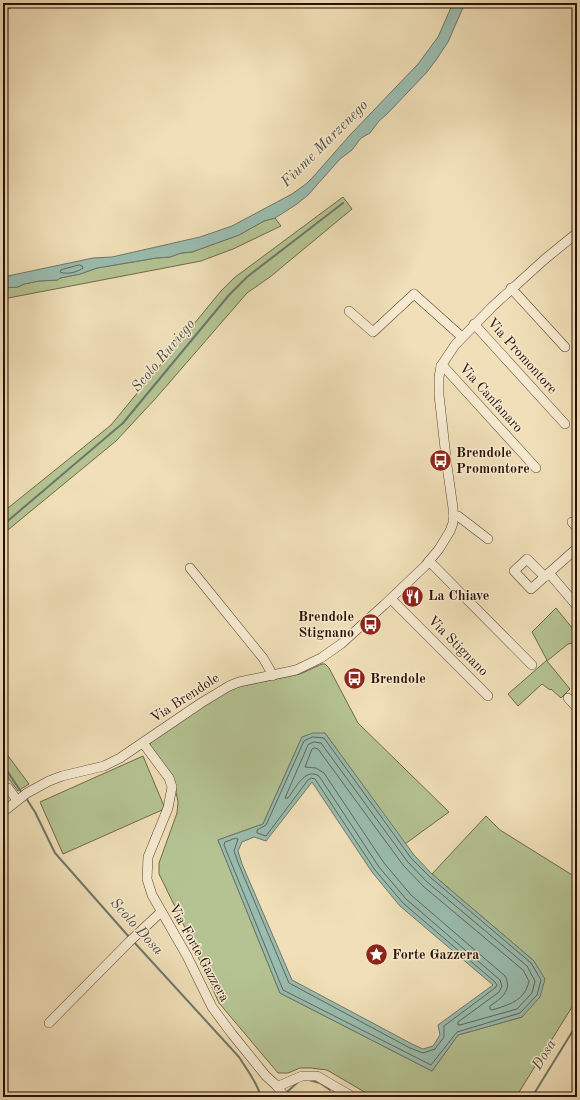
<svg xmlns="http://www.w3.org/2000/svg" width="580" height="1100" viewBox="0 0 580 1100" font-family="'Old Standard TT',serif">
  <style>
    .green { fill: #b5c393; stroke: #70694a }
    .water { fill: #9abdb0; stroke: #6e776a; fill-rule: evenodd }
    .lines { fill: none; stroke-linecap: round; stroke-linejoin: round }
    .shore { stroke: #626658; stroke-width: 1 }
    .stream { stroke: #6e776a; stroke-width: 2 }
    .minor-casing { stroke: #5c432e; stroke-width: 10 }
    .minor { stroke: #f5ead1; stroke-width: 9 }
    .labels { text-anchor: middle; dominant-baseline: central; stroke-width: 3; stroke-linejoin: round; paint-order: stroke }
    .street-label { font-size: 14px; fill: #2b0f00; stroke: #f5ead1 }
    .poi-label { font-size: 14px; font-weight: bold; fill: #2b0f00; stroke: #f5ead1; text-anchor: start }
    .water-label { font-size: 15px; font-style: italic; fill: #524c3e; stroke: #f5ead1 }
  </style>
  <rect width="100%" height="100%" fill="#f0dfb8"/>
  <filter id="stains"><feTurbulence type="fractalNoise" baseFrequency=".005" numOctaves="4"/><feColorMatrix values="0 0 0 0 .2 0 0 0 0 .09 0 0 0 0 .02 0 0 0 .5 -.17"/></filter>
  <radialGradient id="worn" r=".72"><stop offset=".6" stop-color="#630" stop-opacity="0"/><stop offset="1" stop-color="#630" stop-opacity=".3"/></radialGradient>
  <g class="green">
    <path d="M343,197L352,209L270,277L247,293L156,398L116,441L3,534V512L111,425L221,291L234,278Z"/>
    <path d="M275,218L281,226L233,249L201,261L3,299V288L18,287L24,284L39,281L57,280L60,278L80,274L97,268L156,258L170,257L181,253L192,252L239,235L264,221Z"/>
    <path d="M556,608L577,634V642L568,644L547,661L570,689L561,698L551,689L550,690L542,684L518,706L508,694L547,660L532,632Z"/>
    <path d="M322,664H325L329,668L358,723L449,812L405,844L325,733L302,737L263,824L218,840L280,993L432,1071L458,1035L522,1017L534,961L432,874L486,816L500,830L577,878V999L516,1097H373L327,1070L311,1068H300L288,1073H278L219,1003L181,919L159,874V863L177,813L178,802L173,777L150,746V743L204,704L233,688L300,674Z"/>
    <path d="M3,749L29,784L18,791L3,771Z"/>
    <path d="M143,756L164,806L162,810L63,854L40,802Z"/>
  </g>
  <g class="water">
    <path d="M453,3H465L448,42L436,60L427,72L388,113L379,121L370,133L361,138L352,150L340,159L308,195L297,204L275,218L264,221L239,235L192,252L181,253L170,257L156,258L97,268L80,274L60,278L58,280L39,281L24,284L18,287L3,288V277L93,258L112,257L200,237L232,226L292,194L306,184L313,177L350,135L418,64L438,37Z"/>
    <path d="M313,733H325L414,855L432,874L534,961L545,979L540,997L522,1017L458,1035L432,1071L280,993L218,840L263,824L302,737ZM312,782L372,872L400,906L493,985L438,1025L440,1035L433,1046L423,1049L412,1044L292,980L242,864L238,851L242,842L254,837L266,841Z"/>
  </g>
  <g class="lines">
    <g class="shore">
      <path d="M80,265L82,266L83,268C78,272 66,275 60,272L61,270Z"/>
      <path d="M313,737L324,738L411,858L430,877L531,963L541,980L537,995L520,1013L457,1032L431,1065L283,990L224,845L225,842L236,838L238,839L234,851L239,865L289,983L410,1048L423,1053L435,1049L444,1037V1026L495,988L497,985L495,982L403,903L375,870L315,779L311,778L308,780L266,836L257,833V830L266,825L304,741Z"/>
      <path d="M314,742L321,743L407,861L426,881L527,966L535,981L532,993L517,1009L460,1025H458V1022L499,992L502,986L500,980L406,899L379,867L319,776C305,767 295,789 288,798H285L308,745Z"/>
      <path d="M315,748L318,749L403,865L423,886L523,970L529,981C525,1001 508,1005 492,1010L490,1009V1006C500,999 513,991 505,976L411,895L384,863L324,773L316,768L305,767L312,749Z"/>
    </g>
    <g class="stream">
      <path d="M3,525L123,423L229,295L247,277L343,203"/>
      <path d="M3,765L22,793"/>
      <path d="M26,798L35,812L55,853L130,938"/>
      <path d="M133,941L239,1057C247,1070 257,1082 261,1097"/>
      <path d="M309,1080L320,1083L330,1090"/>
      <path d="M286,1093L298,1082"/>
      <path d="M337,1094L343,1097"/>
      <path d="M532,1097L577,1024"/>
    </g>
    <defs>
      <g id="minor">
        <path d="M3,7L9,3"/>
        <path d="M511,288L565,347"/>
        <path d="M349,311L373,332L414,294L462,337"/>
        <path d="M474,324L565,424"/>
        <path d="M441,366L444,367L536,468"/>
        <path d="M453,516H458L488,539"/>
        <path d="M572,522L577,528"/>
        <path d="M429,561L532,665"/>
        <path d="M190,568L263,658L270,670L272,676"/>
        <path d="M549,573L577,606"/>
        <path d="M545,577L527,559L514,571L531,589L577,548"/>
        <path d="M391,599L488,696"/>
        <path d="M568,698L577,708"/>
        <path d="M143,743L169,778L172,787L168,808L148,857L147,879L152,895L187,956L212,1007L232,1034L266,1076L276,1085H281L302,1076H317L353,1097"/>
        <path d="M8,788L17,800"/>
        <path d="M3,812L27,793L49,781L62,776L104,766L120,758L201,703L229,686L239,682L296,670L321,658L341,644L384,605L425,566L439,549L450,531L453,523V508L447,466L439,395V377L441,366L455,345L493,306L545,259L577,233"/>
        <path d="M49,1023L129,942L161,912"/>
        <path d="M276,1085L285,1097"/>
      </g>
    </defs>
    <use href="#minor" class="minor-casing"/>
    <use href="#minor" class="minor"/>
  </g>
  <defs>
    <symbol id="bus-disc" viewBox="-11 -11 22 22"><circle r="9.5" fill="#8f2418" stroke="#f5ead1"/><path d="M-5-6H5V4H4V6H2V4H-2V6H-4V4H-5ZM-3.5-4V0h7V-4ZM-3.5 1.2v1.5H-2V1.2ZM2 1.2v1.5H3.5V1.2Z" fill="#fff"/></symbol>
    <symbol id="restaurant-disc" viewBox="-11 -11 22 22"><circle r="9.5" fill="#8f2418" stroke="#f5ead1"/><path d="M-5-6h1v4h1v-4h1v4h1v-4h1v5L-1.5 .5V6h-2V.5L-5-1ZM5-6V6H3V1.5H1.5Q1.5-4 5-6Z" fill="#fff"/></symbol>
    <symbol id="sight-disc" viewBox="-11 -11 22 22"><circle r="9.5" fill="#8f2418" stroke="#f5ead1"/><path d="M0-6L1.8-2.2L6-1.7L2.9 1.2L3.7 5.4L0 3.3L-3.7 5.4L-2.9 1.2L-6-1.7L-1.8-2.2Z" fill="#fff"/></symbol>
  </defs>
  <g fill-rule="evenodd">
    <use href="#bus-disc" x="428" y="448" width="25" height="25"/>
    <use href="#restaurant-disc" x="400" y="584" width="25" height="25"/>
    <use href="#bus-disc" x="358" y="612" width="25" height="25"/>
    <use href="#bus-disc" x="342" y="666" width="25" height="25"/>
    <use href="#sight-disc" x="364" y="942" width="25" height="25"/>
  </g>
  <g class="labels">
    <g class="street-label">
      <text transform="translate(522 356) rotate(48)">Via Promontore</text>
      <text transform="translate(491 398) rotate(48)">Via Canfanaro</text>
      <text transform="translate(458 646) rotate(45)">Via Stignano</text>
      <text transform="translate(185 698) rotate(-33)">Via Brendole</text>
      <text transform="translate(199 953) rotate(61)">Via Forte Gazzera</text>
    </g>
    <g class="poi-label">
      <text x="456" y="453">Brendole<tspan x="456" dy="16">Promontore</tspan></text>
      <text x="428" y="596">La Chiave</text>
      <text x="354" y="617" text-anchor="end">Brendole<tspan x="354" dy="16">Stignano</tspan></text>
      <text x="370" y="679">Brendole</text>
      <text x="392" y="955">Forte Gazzera</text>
    </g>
    <g class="water-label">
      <text transform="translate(325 144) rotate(-45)">Fiume Marzenego</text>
      <text transform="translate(164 356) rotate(-50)">Scolo Ruviego</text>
      <text transform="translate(136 927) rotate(48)">Scolo Dosa</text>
      <text transform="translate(545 1055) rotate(-59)">Dosa</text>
    </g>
  </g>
  <rect width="580" height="1100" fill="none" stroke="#f0dfb8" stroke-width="16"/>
  <rect x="4" y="4" width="572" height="1092" fill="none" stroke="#2b0f00" stroke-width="2"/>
  <rect x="8" y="8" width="564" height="1084" fill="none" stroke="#2b0f00"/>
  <rect width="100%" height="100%" filter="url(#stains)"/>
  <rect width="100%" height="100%" fill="url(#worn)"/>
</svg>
